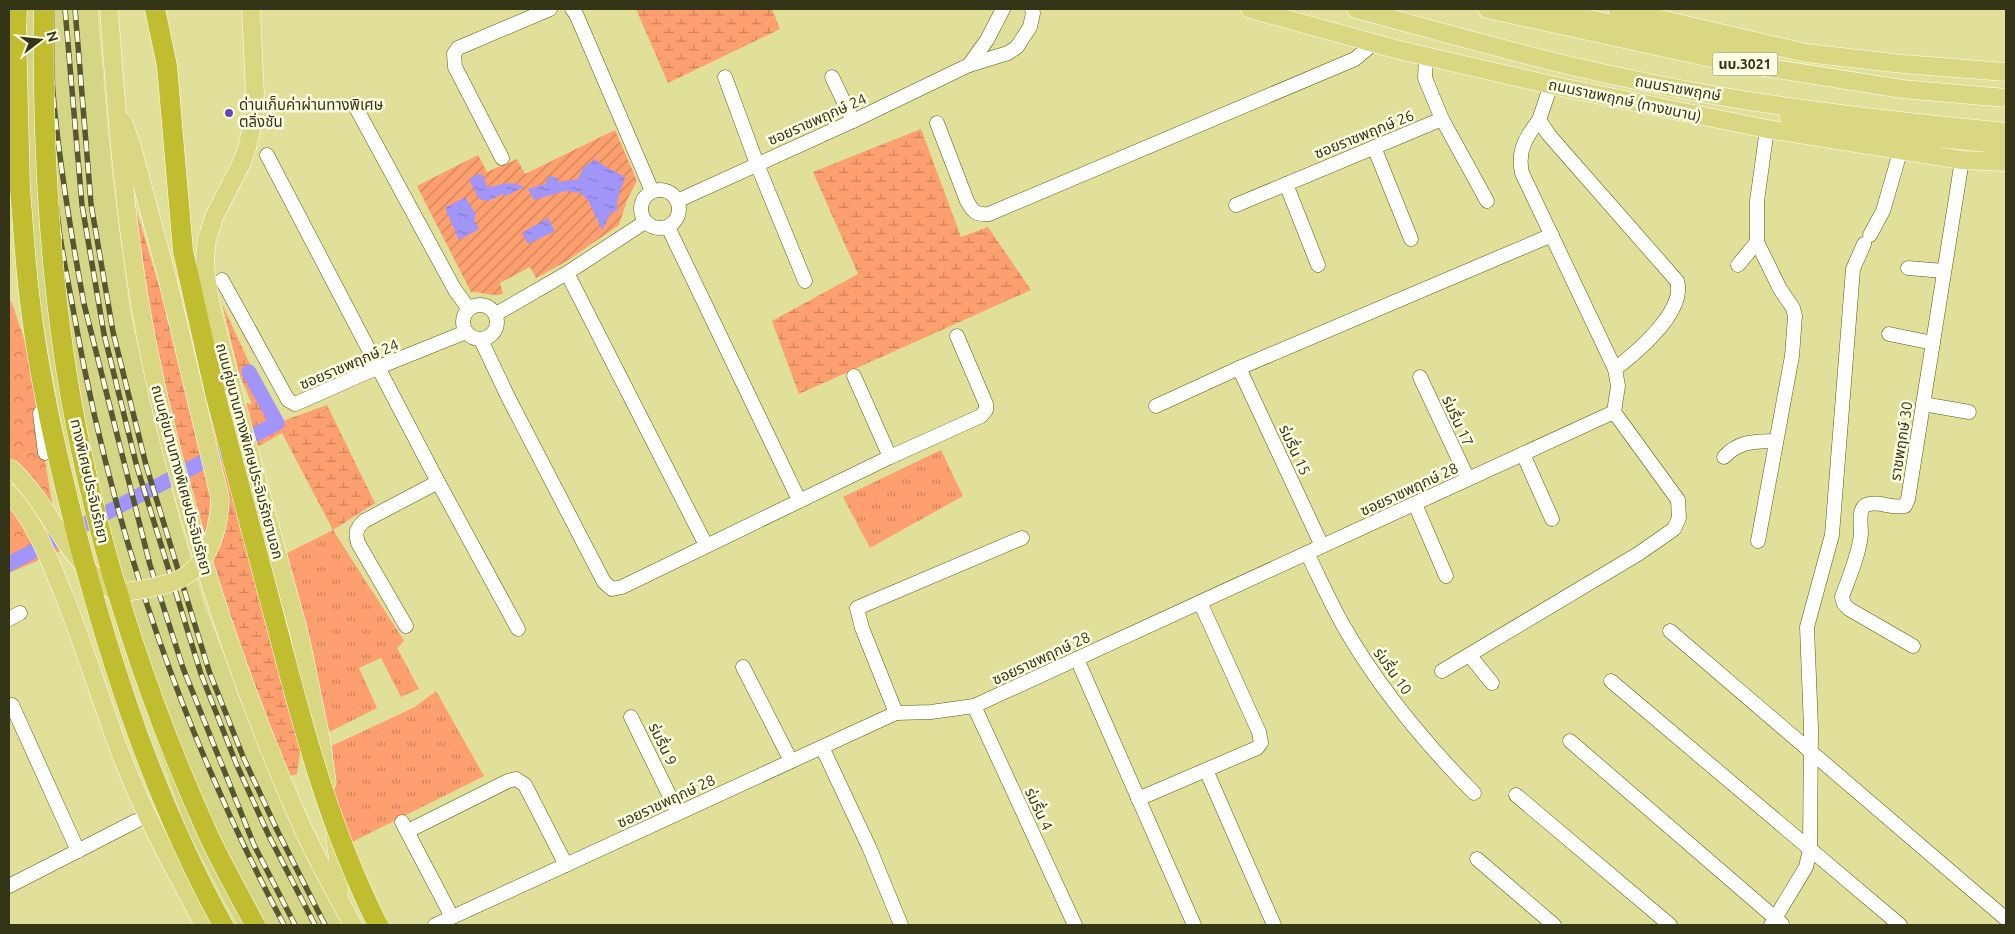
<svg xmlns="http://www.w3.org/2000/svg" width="2015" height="934" viewBox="0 0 2015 934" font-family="Ubuntu,'Noto Sans Thai',sans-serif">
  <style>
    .built { fill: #d5d586 }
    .grass { fill: url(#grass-tufts) }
    .forest { fill: url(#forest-crowns) }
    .wetland { fill: url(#wetland-marsh) }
    .garden { fill: url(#garden-furrows) }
    .water { fill: url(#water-ripples) }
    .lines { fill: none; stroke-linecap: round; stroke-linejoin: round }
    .canal { stroke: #a295f9; stroke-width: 15 }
    .minor-casing { stroke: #5b590f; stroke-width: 15 }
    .major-casing { stroke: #fff; stroke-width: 19 }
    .highway-casing { stroke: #fff; stroke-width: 21 }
    .minor { stroke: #fff; stroke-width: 14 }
    .major { stroke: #dad783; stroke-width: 18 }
    .highway { stroke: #c1bd30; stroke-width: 20 }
    .rail-casing { stroke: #575732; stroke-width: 5.5 }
    .rail { stroke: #feffe3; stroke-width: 4; stroke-dasharray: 11; stroke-linecap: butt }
    .major-bridge-casing { stroke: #fff; stroke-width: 19; stroke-linecap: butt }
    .highway-bridge-casing { stroke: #fff; stroke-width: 21; stroke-linecap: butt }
    .major-bridge { stroke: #dad783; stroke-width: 18 }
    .highway-bridge { stroke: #c1bd30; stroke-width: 20 }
    .poi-dot { fill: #6147bf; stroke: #feffe3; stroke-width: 2 }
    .labels { text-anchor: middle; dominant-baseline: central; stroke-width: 5; stroke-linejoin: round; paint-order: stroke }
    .shield { fill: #feffe3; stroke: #717154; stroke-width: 1 }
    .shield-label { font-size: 14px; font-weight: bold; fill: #343417 }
    .street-label { font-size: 15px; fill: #343417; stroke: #feffe3 }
    .poi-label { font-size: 15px; fill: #343417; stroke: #feffe3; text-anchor: start }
  </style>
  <defs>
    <pattern id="grass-tufts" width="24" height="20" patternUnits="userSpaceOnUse" patternTransform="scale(1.25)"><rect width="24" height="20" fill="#fd9f6e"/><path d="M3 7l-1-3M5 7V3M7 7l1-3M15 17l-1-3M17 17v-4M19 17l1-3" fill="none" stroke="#ce8259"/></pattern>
    <pattern id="forest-crowns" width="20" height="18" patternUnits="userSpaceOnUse" patternTransform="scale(1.25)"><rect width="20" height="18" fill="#fd9f6e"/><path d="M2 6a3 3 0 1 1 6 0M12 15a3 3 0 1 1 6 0" fill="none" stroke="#ce8259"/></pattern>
    <pattern id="wetland-marsh" width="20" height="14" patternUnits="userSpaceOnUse" patternTransform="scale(1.25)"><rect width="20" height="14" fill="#fd9f6e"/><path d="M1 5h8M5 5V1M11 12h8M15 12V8" fill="none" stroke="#ce8259"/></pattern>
    <pattern id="garden-furrows" width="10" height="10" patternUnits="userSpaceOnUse" patternTransform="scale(1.25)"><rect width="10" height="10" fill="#fd9f6e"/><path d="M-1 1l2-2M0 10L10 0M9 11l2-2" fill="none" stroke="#ce8259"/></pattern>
    <pattern id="water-ripples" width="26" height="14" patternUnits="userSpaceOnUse" patternTransform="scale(1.25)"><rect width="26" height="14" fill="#a295f9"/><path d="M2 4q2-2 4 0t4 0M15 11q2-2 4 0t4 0" fill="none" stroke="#857ac9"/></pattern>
  </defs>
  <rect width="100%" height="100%" fill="#e0e09a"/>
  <path class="built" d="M13,9H97L111,166L130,313L174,500L204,606L291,821L342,925H238L186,828L99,568L61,417L15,169Z"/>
  <g class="grass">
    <path d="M941,450L963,496L870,548L843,497Z"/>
    <path d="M333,530L404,641L397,648L419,689L401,697L381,658L359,668L377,708L329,732L287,553Z"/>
    <path d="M436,691L484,776L352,842L335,798L327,748L415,707Z"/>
  </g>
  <path class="forest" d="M9,300L12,303L26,345L60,551L9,573Z"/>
  <g class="wetland">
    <path d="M636,9H772L780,29L668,83Z"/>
    <path d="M921,129L961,237L988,227L1031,290L799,394L772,321L858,274L813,172Z"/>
    <path d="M133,199L161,292L176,288L205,398L252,404L239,373L222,304L277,423L327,405L375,503L333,530L282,433L245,454L310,723L301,746L297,774L287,777L218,586L185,468L154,338L137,240Z"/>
  </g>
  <path class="garden" d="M615,130L637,181L627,200L619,225L567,261L536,278L530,267L500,283L503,294C493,297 483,292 471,292L417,186L478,155L487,172L517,159L525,174Z"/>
  <g class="water">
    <path d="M595,159L601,164L625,177C622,188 616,199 617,211L611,213L602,230L589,202L581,193L565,191L534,200L528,189L545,184L548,177L554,176L560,182L578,179L583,168Z"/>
    <path d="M482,174L488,188C501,184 511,180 524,187L506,196L503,194L488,201L479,199L469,179L476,175Z"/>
    <path d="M465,197L476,214L474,220L479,229L459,240L445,208Z"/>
    <path d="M548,218L555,231L528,244L522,233Z"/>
  </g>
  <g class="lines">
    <path class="canal" d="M9,564L277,423L249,372"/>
    <defs>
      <g id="minor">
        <path d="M572,9L576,14L652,191"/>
        <path d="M969,65L987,40L1003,9"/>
        <path d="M725,77L757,164L805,281"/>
        <path d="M832,77L853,121"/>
        <path d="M354,104L455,290L469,309"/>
        <path d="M1442,119L1487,201"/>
        <path d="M1539,120L1549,135L1677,281C1686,311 1637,352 1615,369L1522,173C1517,151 1526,137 1539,120Z"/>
        <path d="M1539,120L1551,85"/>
        <path d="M937,123L967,201C973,212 976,215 989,214L1355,59L1374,43"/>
        <path d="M1374,147L1411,239"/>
        <path d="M9,149L10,173"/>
        <path d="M267,155L438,482L518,629"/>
        <path d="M502,158L455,67L454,54L458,48L550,9"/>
        <path d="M1286,184L1318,265"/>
        <circle cx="660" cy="209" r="19"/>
        <path d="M677,201L853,121L969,65L1008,53L1017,47L1030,27L1033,13L1032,9"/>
        <path d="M1236,205L1442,119L1425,78L1426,56"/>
        <path d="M668,227L799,500"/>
        <path d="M1870,235L1883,211L1901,149"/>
        <path d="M1738,265L1757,242"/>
        <path d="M1908,268L1944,271"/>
        <path d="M567,273L706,545"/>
        <path d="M222,280L288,400L295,404L379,367L466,332"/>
        <circle cx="480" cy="322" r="17"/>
        <path d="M496,314L567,273L645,222"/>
        <path d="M1889,334L1933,343"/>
        <path d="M481,340L508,397L604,582L612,589L622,587L890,457L981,416L986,410V404L957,336"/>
        <path d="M1239,368L1322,546"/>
        <path d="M854,376L890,457"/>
        <path d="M1420,377L1468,479"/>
        <path d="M1923,404L1969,412"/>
        <path d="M1156,406L1239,368L1552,235"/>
        <path d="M40,413L45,453"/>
        <path d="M1523,454L1552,519"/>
        <path d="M1724,457C1740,440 1755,442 1776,441"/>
        <path d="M1415,504L1446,576"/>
        <path d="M1758,541L1792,356L1795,316L1793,308L1780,289L1757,242V201L1767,129"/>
        <path d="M1307,553C1319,577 1330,602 1343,625C1377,685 1426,744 1474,793"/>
        <path d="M9,619L20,613"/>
        <path d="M406,626L358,543C355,533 356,529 364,521L438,482"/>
        <path d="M1670,631L2006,919"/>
        <path d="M1913,646L1849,609L1844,604L1842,597C1849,577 1859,555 1861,534C1861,526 1858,509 1866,505C1878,500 1892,509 1905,506L1908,499L1962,160"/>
        <path d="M1470,656L1492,683"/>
        <path d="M1077,659L1194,925"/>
        <path d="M743,667L791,761"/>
        <path d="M1442,671L1638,554L1674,529L1679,518L1678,500L1614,412"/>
        <path d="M1611,681L1900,925"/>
        <path d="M12,705L78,851"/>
        <path d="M974,706L1075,925"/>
        <path d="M896,713L862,628L857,608L1022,538"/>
        <path d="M631,717L678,813"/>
        <path d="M1570,741L1782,924"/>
        <path d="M822,747L869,847L901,925"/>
        <path d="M1206,770L1274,925"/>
        <path d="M1516,795L1670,925"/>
        <path d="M1138,799L1257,748L1261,743L1259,732L1200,602"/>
        <path d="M402,822L452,917"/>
        <path d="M408,831L508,781L516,779L525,785L566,865"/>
        <path d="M1477,859L1554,925"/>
        <path d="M9,886L136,821"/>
        <path d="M435,925L896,713L931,712L974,706L1614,412L1618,386L1615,369"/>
        <path d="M1771,925L1806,867L1810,849L1811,728L1807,627L1832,535L1853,269L1864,244"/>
      </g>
      <g id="major">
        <path d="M109,9C116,109 124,210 141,310C154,385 173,460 195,534C225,635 261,735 304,831C319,863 336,894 353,925"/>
        <path d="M251,9L255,94L254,118L247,148L242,162L214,217L207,239L205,258L206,277L210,301L237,406L300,637L321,740L327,782"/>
        <path d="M1250,9L1399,50L1551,85L1767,129L1962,160L2006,162"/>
        <path d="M1356,9C1449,34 1541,61 1635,80C1757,106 1882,120 2006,132"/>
        <path d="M1487,9L1720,60L1902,89L2006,98"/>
        <path d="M1542,9L1732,49"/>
        <path d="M1617,9L1806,53L1903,64L2006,72"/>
        <path d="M1720,48L1755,55"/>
        <path d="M1789,118L1861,130L2006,145"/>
        <path d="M123,122L131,143L168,281"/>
        <path d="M9,493C34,520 47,554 61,588C83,642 100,698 120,752C143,812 174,869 204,925"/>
        <path d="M335,837L338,859L339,893"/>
      </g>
      <g id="highway">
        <path d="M17,9L16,31L20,189"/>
        <path d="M155,9L167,66L183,251L215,393"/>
      </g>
    </defs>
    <use href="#minor" class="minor-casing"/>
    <use href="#major" class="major-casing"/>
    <use href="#highway" class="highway-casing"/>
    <use href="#minor" class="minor"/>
    <use href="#major" class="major"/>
    <use href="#highway" class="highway"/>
    <defs>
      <g id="rail">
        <path d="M41,9C44,82 50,156 59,229C63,258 69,286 74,314C112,529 182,733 284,925"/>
        <path d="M52,9C52,36 51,65 53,93C59,163 71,234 84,304L150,565L183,668L254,845L295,925"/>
        <path d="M65,9L82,205L104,334L137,467L201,674L236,763L269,836L315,925"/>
        <path d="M75,9L91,204L113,332L146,465L209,671L244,759L278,832L325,925"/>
      </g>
    </defs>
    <use href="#rail" class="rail-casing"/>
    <use href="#rail" class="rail"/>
    <defs>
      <path id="major-bridge" d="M9,467C33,488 47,515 65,541C79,562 96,580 117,593C137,590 159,588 178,580C209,565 219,530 220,498L168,281"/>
      <g id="highway-bridge">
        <path d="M44,9C42,155 50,303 80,446C108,577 152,710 207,832C221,863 239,894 255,925"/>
        <path d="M20,189C23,224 25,259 29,293C38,375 57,456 77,535C112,670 156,803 223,925"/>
        <path d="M215,393C236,472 257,552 278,631C304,732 331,832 378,925"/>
      </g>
    </defs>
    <use href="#major-bridge" class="major-bridge-casing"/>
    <use href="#highway-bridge" class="highway-bridge-casing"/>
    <use href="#major-bridge" class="major-bridge"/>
    <use href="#highway-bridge" class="highway-bridge"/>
  </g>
  <circle class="poi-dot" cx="229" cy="113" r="5"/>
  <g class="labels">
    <rect class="shield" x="1712.5" y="52.5" width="65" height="23" rx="4"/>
    <g class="shield-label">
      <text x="1745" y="64">นบ.3021</text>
    </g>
    <g class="street-label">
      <text transform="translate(1678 88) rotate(10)">ถนนราชพฤกษ์</text>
      <text transform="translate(1625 100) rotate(12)">ถนนราชพฤกษ์ (ทางขนาน)</text>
      <text transform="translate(817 119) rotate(-24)">ซอยราชพฤกษ์ 24</text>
      <text transform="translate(1364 134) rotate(-22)">ซอยราชพฤกษ์ 26</text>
      <text transform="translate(349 364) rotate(-23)">ซอยราชพฤกษ์ 24</text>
      <text transform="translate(1458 421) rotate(65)">ร่มรื่น 17</text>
      <text transform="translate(1901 441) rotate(-81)">ราชพฤกษ์ 30</text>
      <text transform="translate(1295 450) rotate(65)">ร่มรื่น 15</text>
      <text transform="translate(250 451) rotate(75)">ถนนคู่ขนานทางพิเศษประจิมรัถยานอก</text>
      <text transform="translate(182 480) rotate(75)">ถนนคู่ขนานทางพิเศษประจิมรัถยา</text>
      <text transform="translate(90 481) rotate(77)">ทางพิเศษประจิมรัถยา</text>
      <text transform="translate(1409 489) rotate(-25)">ซอยราชพฤกษ์ 28</text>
      <text transform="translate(1041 658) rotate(-25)">ซอยราชพฤกษ์ 28</text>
      <text transform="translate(1393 671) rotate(54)">ร่มรื่น 10</text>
      <text transform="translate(663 744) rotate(64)">ร่มรื่น 9</text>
      <text transform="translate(666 801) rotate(-25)">ซอยราชพฤกษ์ 28</text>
      <text transform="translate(1039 809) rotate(65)">ร่มรื่น 4</text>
    </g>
    <g class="poi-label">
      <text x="239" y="104">ด่านเก็บค่าผ่านทางพิเศษ<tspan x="239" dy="17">ตลิ่งชัน</tspan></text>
    </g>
  </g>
  <rect width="2015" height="934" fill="none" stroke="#343417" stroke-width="20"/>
  <g transform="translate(40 40) rotate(74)" stroke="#feffe3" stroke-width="4" paint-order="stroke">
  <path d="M0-4L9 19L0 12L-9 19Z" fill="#343417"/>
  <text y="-8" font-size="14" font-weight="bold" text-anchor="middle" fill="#343417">N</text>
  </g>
</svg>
